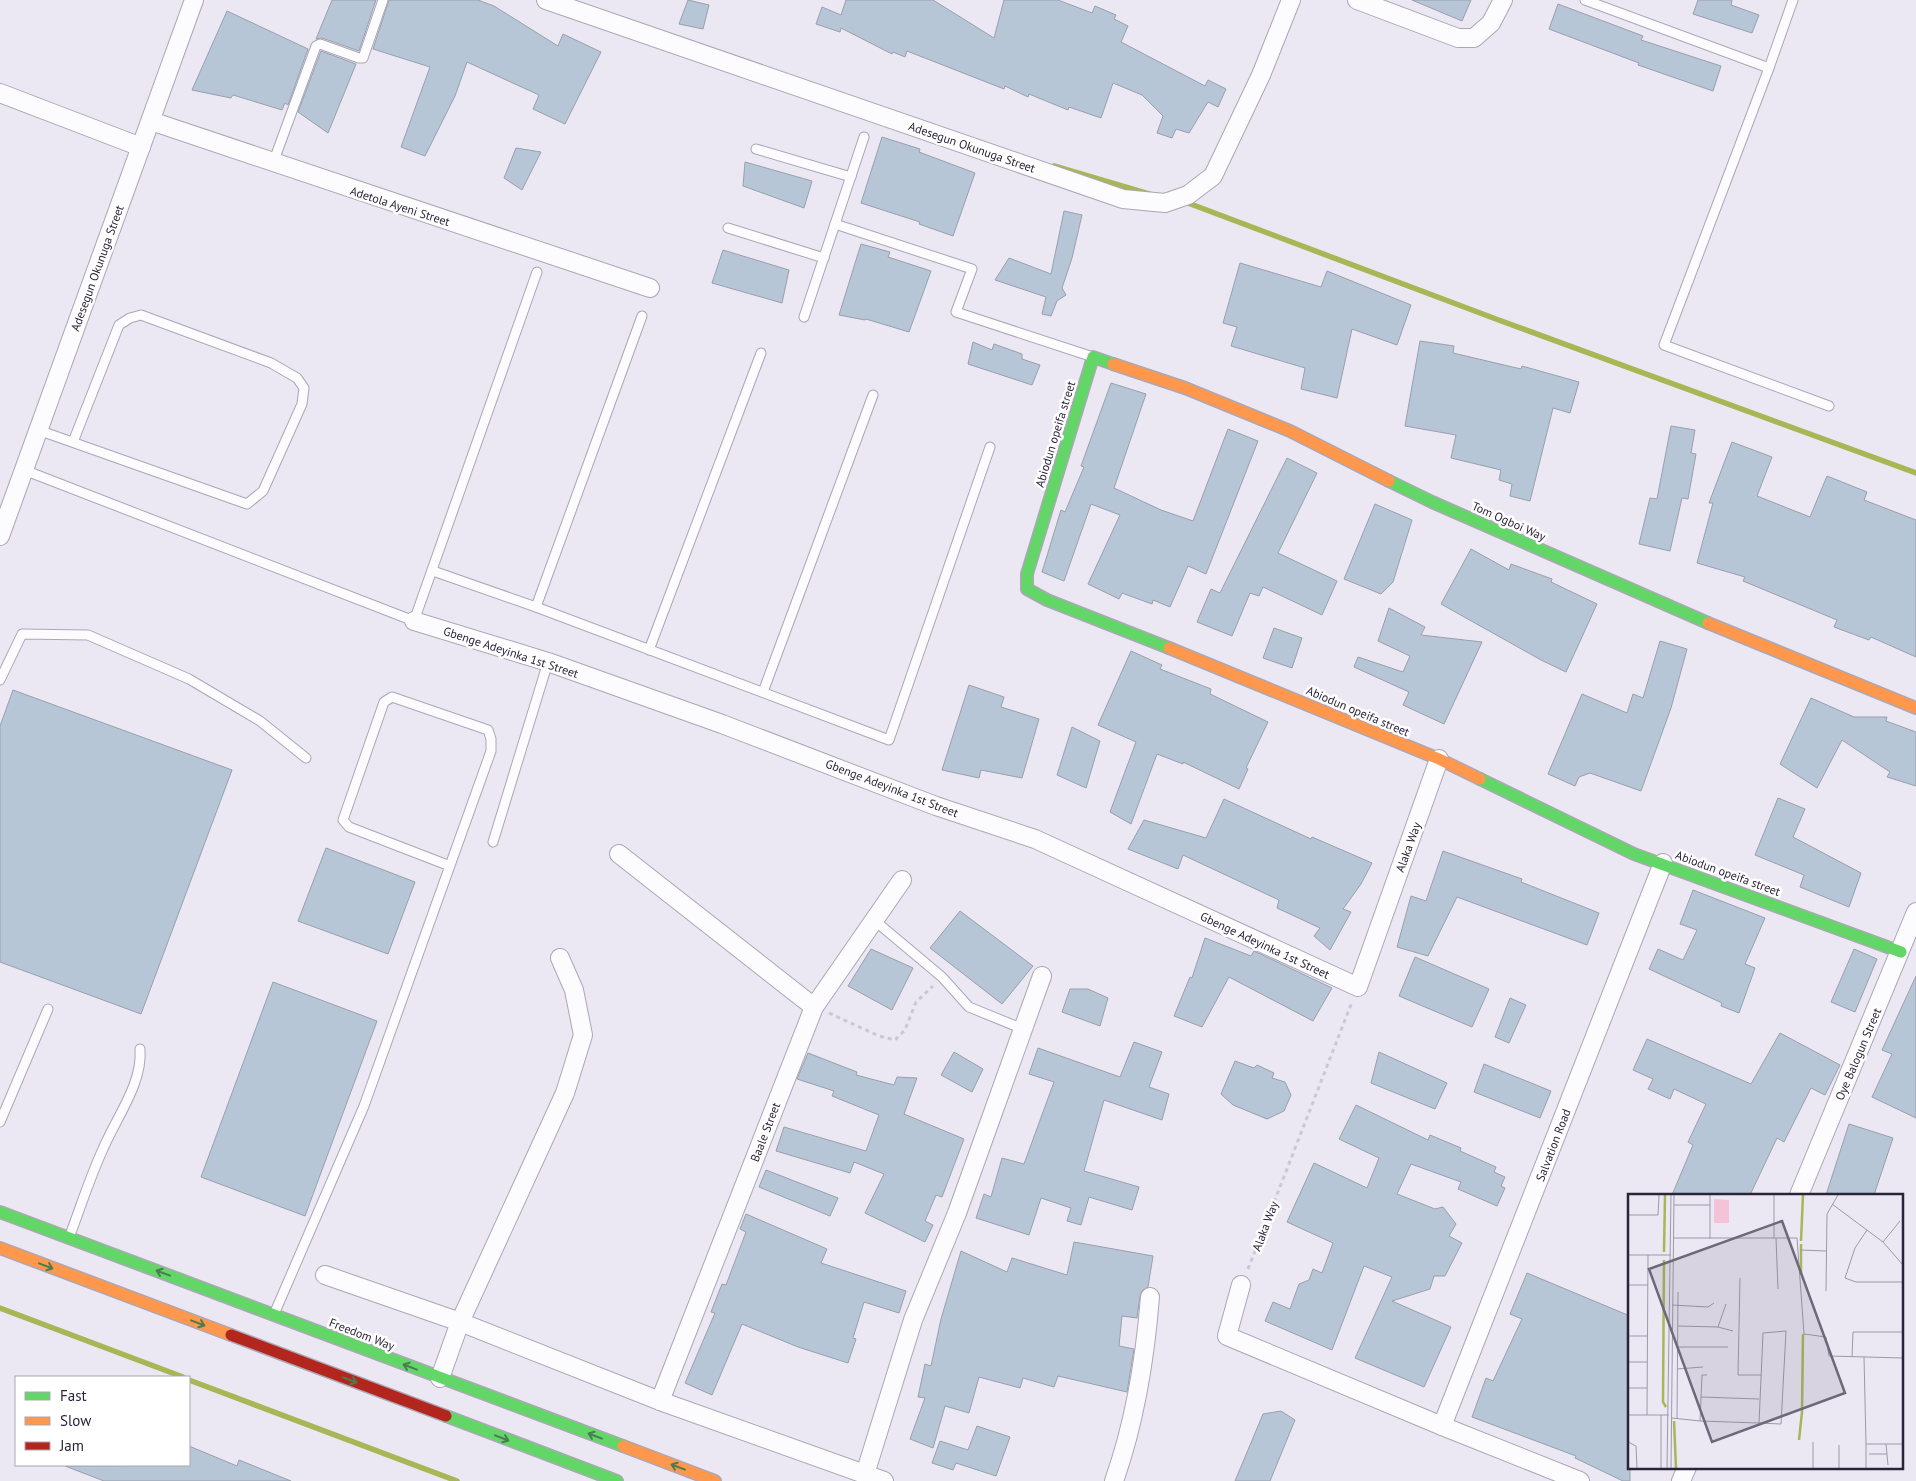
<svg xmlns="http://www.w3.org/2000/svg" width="1916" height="1481" viewBox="0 0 1916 1481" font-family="'PT Sans',sans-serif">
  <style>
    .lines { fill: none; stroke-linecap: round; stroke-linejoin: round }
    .stream { stroke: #a8b756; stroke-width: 5.5 }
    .building { fill: #b6c6d7; stroke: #98a0ac }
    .lane-casing { stroke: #aba7b5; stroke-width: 11 }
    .street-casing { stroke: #aba7b5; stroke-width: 20 }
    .fast-casing { stroke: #aba7b5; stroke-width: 14 }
    .slow-casing { stroke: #aba7b5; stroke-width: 14 }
    .jam-casing { stroke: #aba7b5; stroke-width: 14 }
    .path { stroke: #cbc9cf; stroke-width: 3; stroke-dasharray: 4 4; stroke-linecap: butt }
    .lane { stroke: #fcfbfd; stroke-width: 9 }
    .street { stroke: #fcfbfd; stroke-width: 18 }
    .fast { stroke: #63d668; stroke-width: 11 }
    .slow { stroke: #ff974d; stroke-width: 11 }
    .jam { stroke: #b3261e; stroke-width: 11 }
    .oneway { stroke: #477d50 }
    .labels { text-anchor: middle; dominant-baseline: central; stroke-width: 5; stroke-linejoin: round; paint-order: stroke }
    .street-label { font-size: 12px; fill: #2b2438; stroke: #fff }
    .inset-river { fill: none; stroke: #a8b756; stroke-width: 2.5 }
    .inset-road { fill: none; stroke: #9e99a8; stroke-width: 1 }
    .view { fill: #6e6879; fill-opacity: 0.15; stroke: #6e6879; stroke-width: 2.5 }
    .inset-edge { fill: none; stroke: #2b2438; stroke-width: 2.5 }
  </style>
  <rect width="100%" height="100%" fill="#ebe7f3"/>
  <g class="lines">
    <g class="stream">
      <path d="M1054,166L1149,194"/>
      <path d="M1188,203L1496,319L1916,473"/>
      <path d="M0,1308L183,1377"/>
      <path d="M189,1380L457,1481"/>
    </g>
  </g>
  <g class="building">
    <path d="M332,0H376L359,51L322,38L316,39Z"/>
    <path d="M389,0H478L494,6L558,46L563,34L601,52L565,124L533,109L539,95L467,62L455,96L425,156L401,147L430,67L373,49Z"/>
    <path d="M688,0L709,5L703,29L679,24Z"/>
    <path d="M846,0H933L994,38L1004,0H1058L1092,13L1095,6L1116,15L1114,19L1128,26L1121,42L1205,86L1208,80L1226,89L1218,107L1208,102L1189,133L1176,129L1172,138L1157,133L1163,116L1142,95L1113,83L1101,118L1069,107L1068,110L1029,94L1028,97L1005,86L1004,89L907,51L905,57L893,52L892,54L841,28L840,32L816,24L822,7L841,15Z"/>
    <path d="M1412,0H1471L1462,21Z"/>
    <path d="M1698,0H1732L1731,5L1759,15L1752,33L1693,14Z"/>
    <path d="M1558,4L1643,36L1641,40L1721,66L1713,91L1638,65L1639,63L1549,29Z"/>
    <path d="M227,11L308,49L288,105L285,103L282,110L233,95L231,98L192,90Z"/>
    <path d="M321,51L356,64L328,133L298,112Z"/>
    <path d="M882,137L920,149L919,152L975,173L953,236L919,224L920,222L861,203Z"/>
    <path d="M516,148L541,152L522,190L504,178Z"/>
    <path d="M745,162L812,181L804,208L743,186Z"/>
    <path d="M1064,211L1082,215L1072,258L1062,288L1066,295L1057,301L1051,316L1042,314L1046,297L995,280L1009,258L1051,274Z"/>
    <path d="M861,244L890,252L888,257L931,271L909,332L866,319L865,320L839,315Z"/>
    <path d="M723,250L789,270L782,303L712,283Z"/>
    <path d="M1240,263L1321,287L1327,271L1411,305L1397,345L1352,329L1337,398L1301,389L1305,368L1231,346L1237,327L1223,323Z"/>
    <path d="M1420,341L1454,346L1453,353L1521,369L1522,366L1579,382L1570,413L1553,408L1530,501L1510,496L1512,484L1499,480L1501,470L1451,458L1456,435L1405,426Z"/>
    <path d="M973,342L992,350L994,344L1022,354V359L1040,365L1032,385L968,364Z"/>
    <path d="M1111,383L1146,394L1114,488L1161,510L1193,521L1228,429L1258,441L1206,574L1188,566L1170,607L1153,600L1152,604L1122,593L1119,599L1088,584L1120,515L1091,504L1064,581L1042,572L1061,510L1065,512L1084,467L1081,466Z"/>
    <path d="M1671,426L1695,430L1691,453L1696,454L1688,499L1682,498L1670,551L1639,544L1650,498L1657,499Z"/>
    <path d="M1732,442L1772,457L1757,496L1810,517L1827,476L1867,492L1864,500L1916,520V657L1871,637L1869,640L1834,627L1837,620L1743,581L1745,577L1697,563L1713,503H1709Z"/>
    <path d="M1287,458L1317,473L1278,553L1337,581L1322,615L1263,587L1259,596L1250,593L1232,636L1197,622L1211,589L1220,593Z"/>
    <path d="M1375,504L1412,520L1393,582L1381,594L1344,579Z"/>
    <path d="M1471,549L1509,570L1511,564L1552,579L1551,582L1597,604L1566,672L1541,660L1441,604Z"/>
    <path d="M1389,608L1425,627L1421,635L1482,642L1444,724L1403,705L1409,692L1354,667L1358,657L1403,672L1410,656L1378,641Z"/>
    <path d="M1274,628L1302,638L1292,668L1263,658Z"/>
    <path d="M1660,641L1687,649L1671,708L1641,791L1590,773L1579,777L1575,786L1548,774L1582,694L1627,713L1633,694L1643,698Z"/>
    <path d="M1131,651L1162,665L1160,669L1211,689L1210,694L1268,722L1246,768L1248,769L1239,789L1183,762V764L1157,754L1131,824L1110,812L1136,742L1098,725Z"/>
    <path d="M969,685L1004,697L1001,707L1039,719L1022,778L981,770L979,778L942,770Z"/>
    <path d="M13,690L232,770L141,1014L0,962V726Z"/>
    <path d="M1811,698L1854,717H1887L1886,721L1916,732V786L1887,777L1890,772L1842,740L1817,788L1780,764Z"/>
    <path d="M1072,727L1100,741L1086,788L1057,775Z"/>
    <path d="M1778,798L1805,809L1793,837L1861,873L1849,907L1800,887L1804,875L1755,855Z"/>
    <path d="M1224,799L1311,839L1312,837L1372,863L1361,884L1343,909L1351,912L1330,950L1314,936L1320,928L1277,908L1279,900L1183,855L1178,869L1128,849L1144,820L1206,838Z"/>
    <path d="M326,848L415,882L388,954L298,921Z"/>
    <path d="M1443,851L1522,879L1521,882L1599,913L1587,945L1457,897L1428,956L1397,947L1411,896L1426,901Z"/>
    <path d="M1693,890L1765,918L1745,964L1755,968L1739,1013L1721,1006L1722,1003L1649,969L1658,949L1683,960L1697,930L1680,924Z"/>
    <path d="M960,911L1033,966L1002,1004L930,948Z"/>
    <path d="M1205,938L1251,956L1254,951L1332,988L1313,1021L1229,977L1202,1027L1174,1016L1190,977L1192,978Z"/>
    <path d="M871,949L913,968L892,1010L848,986Z"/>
    <path d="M1854,949L1877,959L1855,1012L1831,1002Z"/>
    <path d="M1415,957L1489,989L1472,1027L1399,996Z"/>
    <path d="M1916,976V1118L1872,1097L1892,1054L1882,1050Z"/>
    <path d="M273,982L377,1021L305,1216L201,1177Z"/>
    <path d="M1070,989H1088L1108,998L1100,1026L1062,1012Z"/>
    <path d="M1510,998L1526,1005L1509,1043L1495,1037Z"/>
    <path d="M1780,1033L1840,1065L1825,1095L1811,1088L1784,1142L1777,1138L1750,1195H1672L1693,1145L1688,1142L1706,1104L1674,1089L1670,1099L1648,1089L1653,1079L1633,1070L1647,1039L1751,1084Z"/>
    <path d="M1134,1042L1162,1052L1149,1087L1169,1094L1162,1120L1104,1100L1084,1171L1139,1187L1132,1210L1089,1197L1081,1225L1067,1221L1071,1208L1041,1198L1029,1235L976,1218L984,1194L991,1197L1002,1158L1024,1164L1054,1082L1029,1074L1038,1048L1120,1077Z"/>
    <path d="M954,1052L983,1069L972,1092L941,1075Z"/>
    <path d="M1379,1052L1447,1083L1435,1109L1371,1083Z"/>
    <path d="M808,1053L857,1072L856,1075L894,1085L897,1077L917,1078L904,1114L964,1139L942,1197L936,1195L925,1221L933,1225L925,1242L865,1213L884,1174L854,1162L850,1173L776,1151L784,1127L866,1151L879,1115L832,1096L834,1091L797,1079Z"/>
    <path d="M1235,1061L1254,1068L1257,1065L1274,1073L1272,1078L1285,1082L1291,1095L1284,1111L1267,1119L1233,1105L1221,1094Z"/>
    <path d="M1484,1064L1551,1091L1540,1118L1474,1092Z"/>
    <path d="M1356,1105L1428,1140L1430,1135L1461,1148L1460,1151L1496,1167L1494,1172L1505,1177L1501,1186L1505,1188L1497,1206L1458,1189L1461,1182L1411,1164L1397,1194L1435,1209L1443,1207L1456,1224L1449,1236L1462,1243L1445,1276H1434L1430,1289L1392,1301L1451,1327L1424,1387L1355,1358L1392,1277L1364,1266L1332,1350L1265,1321L1273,1302L1290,1309L1299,1284L1309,1280L1313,1269L1322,1273L1333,1243L1287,1222L1314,1163L1367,1188L1379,1158L1339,1139Z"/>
    <path d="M1849,1124L1893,1138L1874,1195H1826Z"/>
    <path d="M766,1170L838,1198L830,1216L759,1187Z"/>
    <path d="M746,1214L827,1249L821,1263L906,1291L899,1313L864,1302L853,1338L856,1339L848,1363L798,1347L742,1324L712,1395L685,1383L715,1313L711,1312L722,1284L726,1285L746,1232L740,1229Z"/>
    <path d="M1074,1242L1153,1256L1148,1287L1142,1291L1140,1296L1137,1318L1122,1316L1119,1346L1134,1349L1127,1392L1058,1376L1054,1387L1023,1378L1020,1388L979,1377L969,1413L945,1406L933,1448L910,1439L925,1398L918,1397L925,1364L931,1366L941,1319L961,1251L1007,1272L1012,1258L1067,1275Z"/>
    <path d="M1527,1273L1630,1316V1481H1623L1575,1458L1576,1456L1472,1417L1486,1378L1493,1381L1522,1319L1510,1314Z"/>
    <path d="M1281,1411L1295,1420L1270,1481H1235L1263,1414Z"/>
    <path d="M977,1426L1010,1437L996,1476L956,1463L953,1470L932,1463L940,1441L968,1450Z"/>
    <path d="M189,1446L237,1466L239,1460L291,1481H104L65,1466L189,1465Z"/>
  </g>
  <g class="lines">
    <defs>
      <g id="lane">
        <path d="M1585,0L1769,68L1793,0"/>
        <path d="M1769,68L1664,345L1829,406"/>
        <path d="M756,149L851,177"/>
        <path d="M273,163L316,46L320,44L359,58H363L383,0"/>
        <path d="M835,224L972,269L956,312L1093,357"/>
        <path d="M728,228L824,258"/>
        <path d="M804,317L864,137"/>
        <path d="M38,430L247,504L263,491L302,404L304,388L297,378L271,363L141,315L130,318L119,325L73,442"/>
        <path d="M24,470L414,621L537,272"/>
        <path d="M433,571L536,607L889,740L990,447"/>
        <path d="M536,607L642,316"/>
        <path d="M649,650L761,353"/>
        <path d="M0,680L22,634L88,635L189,679L260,721L306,758"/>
        <path d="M763,692L873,395"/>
        <path d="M493,842L548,662"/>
        <path d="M874,920L942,977L969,1007L1023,1029"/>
        <path d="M0,1122L48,1009"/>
        <path d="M70,1235C81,1206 90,1177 103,1149C116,1118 143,1083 140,1049"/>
        <path d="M275,1312L364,1106L491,751V739L488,730L392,697L384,702L343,820L349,827L450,866"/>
      </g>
      <g id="street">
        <path d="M546,0L1123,199L1165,203L1188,195L1213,176L1261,75L1291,0"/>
        <path d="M1357,0L1458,38H1474L1491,23L1503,0"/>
        <path d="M0,93L141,147"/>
        <path d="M151,121L650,288"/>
        <path d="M0,536L194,0"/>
        <path d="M414,621L548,662L722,724L936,806L1035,839L1358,987L1439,759"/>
        <path d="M619,854L814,1007"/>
        <path d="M1799,1195L1916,912"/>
        <path d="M325,1275L460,1322L660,1401L884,1481"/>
        <path d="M1241,1285L1227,1336L1442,1426L1580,1481"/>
        <path d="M440,1378L460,1322L565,1093L583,1035L574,990L560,958"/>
        <path d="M660,1401L814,1007L902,880"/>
        <path d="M1442,1426L1663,863"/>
        <path d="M865,1474L913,1320L957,1213L1042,976"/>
        <path d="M1114,1481C1135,1422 1145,1360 1150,1297"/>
        <path d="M1681,1481L1687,1467"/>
      </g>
      <g id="fast">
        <path d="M1113,364L1093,357L1027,574V589L1047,600L1169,648"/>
        <path d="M1389,481L1432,502L1708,623"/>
        <path d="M1480,779L1634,854L1901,952"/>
        <path d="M0,1212L623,1446"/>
        <path d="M446,1416L617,1481"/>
      </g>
      <g id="slow">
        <path d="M1113,364L1185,388L1290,431L1389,481"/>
        <path d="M1708,623L1916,708"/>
        <path d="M1169,648L1439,759L1480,779"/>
        <path d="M0,1248L231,1335"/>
        <path d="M623,1446L715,1481"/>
      </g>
      <path id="jam" d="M231,1335L446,1416"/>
    </defs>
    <use href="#lane" class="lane-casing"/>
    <use href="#street" class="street-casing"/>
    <use href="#fast" class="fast-casing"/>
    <use href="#slow" class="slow-casing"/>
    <use href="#jam" class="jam-casing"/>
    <g class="path">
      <path d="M829,1013L879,1036L895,1040L905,1030L916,1002L933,986"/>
      <path d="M1248,1269L1352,1002"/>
    </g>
    <use href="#lane" class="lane"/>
    <use href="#street" class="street"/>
    <use href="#fast" class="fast"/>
    <use href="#slow" class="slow"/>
    <use href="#jam" class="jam"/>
  </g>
  <defs><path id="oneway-shaft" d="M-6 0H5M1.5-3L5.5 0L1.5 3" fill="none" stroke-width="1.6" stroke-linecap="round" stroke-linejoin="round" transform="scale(1.25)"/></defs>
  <g class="oneway">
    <use href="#oneway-shaft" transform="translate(46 1266) rotate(21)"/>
    <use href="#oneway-shaft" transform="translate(163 1273) rotate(-159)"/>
    <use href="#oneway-shaft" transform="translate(198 1323) rotate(21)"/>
    <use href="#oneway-shaft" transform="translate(410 1367) rotate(-159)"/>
    <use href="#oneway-shaft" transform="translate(350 1380) rotate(21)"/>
    <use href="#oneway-shaft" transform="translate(595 1436) rotate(-159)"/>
    <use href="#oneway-shaft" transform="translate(502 1438) rotate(21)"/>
    <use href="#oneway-shaft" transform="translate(678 1467) rotate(-159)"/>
  </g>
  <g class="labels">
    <g class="street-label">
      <text transform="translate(972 147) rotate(19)">Adesegun Okunuga Street</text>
      <text transform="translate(400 206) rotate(18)">Adetola Ayeni Street</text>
      <text transform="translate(97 268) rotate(-70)">Adesegun Okunuga Street</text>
      <text transform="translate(1055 434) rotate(-73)">Abiodun opeifa street</text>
      <text transform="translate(1509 521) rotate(24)">Tom Ogboi Way</text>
      <text transform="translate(511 652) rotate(18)">Gbenge Adeyinka 1st Street</text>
      <text transform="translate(1358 711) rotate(23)">Abiodun opeifa street</text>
      <text transform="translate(892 788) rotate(21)">Gbenge Adeyinka 1st Street</text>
      <text transform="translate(1408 847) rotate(-70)">Alaka Way</text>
      <text transform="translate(1728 873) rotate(20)">Abiodun opeifa street</text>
      <text transform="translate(1265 945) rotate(25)">Gbenge Adeyinka 1st Street</text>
      <text transform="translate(1858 1054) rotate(-67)">Oye Balogun Street</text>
      <text transform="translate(765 1132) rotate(-69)">Baale Street</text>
      <text transform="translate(1553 1145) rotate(-69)">Salvation Road</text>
      <text transform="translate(1265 1226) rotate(-69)">Alaka Way</text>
      <text transform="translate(362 1334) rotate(21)">Freedom Way</text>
    </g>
  </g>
  <g transform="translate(1628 1194)">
    <rect width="275" height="275" fill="#ebe7f3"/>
    <path d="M86,5L101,6V29H86Z" fill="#f4c3d7"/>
    <path class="inset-river" d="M173,47L175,1M173,50V81M36,58L37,1M36,66L35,208L38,213M46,227L48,274M171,246L174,218L175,140"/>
    <path class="inset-road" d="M204,10L255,48L275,71M46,11H82M0,21H30L31,1M239,36L227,54L217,84L228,88H275M45,44H169L176,140L198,143L201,162L275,164M146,44V1M148,44L150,95M82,45V1M255,48L272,27M172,56L198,57M0,61H43M112,84L110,181H133M0,91H20M198,97L199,20L210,1M44,111L80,113L86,109M50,132L90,133L105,137M90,133L98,110M0,142H20M50,153H100M224,163L225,138H275M236,163L238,250M0,168H19M49,175L75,173M0,194H19M73,203L131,205M0,221H41M19,221L20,61M44,224L72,227L131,229L153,230L158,137L135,139L131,229M49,225L50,98M72,227L74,181H79M0,248L8,252L9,274M185,248V274M258,250L260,271M211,251V274M241,260H259M33,274V221M39,274L43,1M43,274L46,1M238,274V250H275"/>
    <path class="view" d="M154,27L217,199L84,248L21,75Z"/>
    <rect width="275" height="275" class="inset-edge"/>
  </g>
  <rect x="15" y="1376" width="175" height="90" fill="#ffffff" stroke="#aaa7af"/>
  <rect x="25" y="1392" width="25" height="8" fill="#63d668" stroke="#aaa7af"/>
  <text x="60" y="1401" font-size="15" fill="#2b2438">Fast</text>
  <rect x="25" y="1417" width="25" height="8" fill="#ff974d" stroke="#aaa7af"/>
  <text x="60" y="1426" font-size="15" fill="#2b2438">Slow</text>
  <rect x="25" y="1442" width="25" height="8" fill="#b3261e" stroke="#aaa7af"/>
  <text x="60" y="1451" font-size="15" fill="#2b2438">Jam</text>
</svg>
